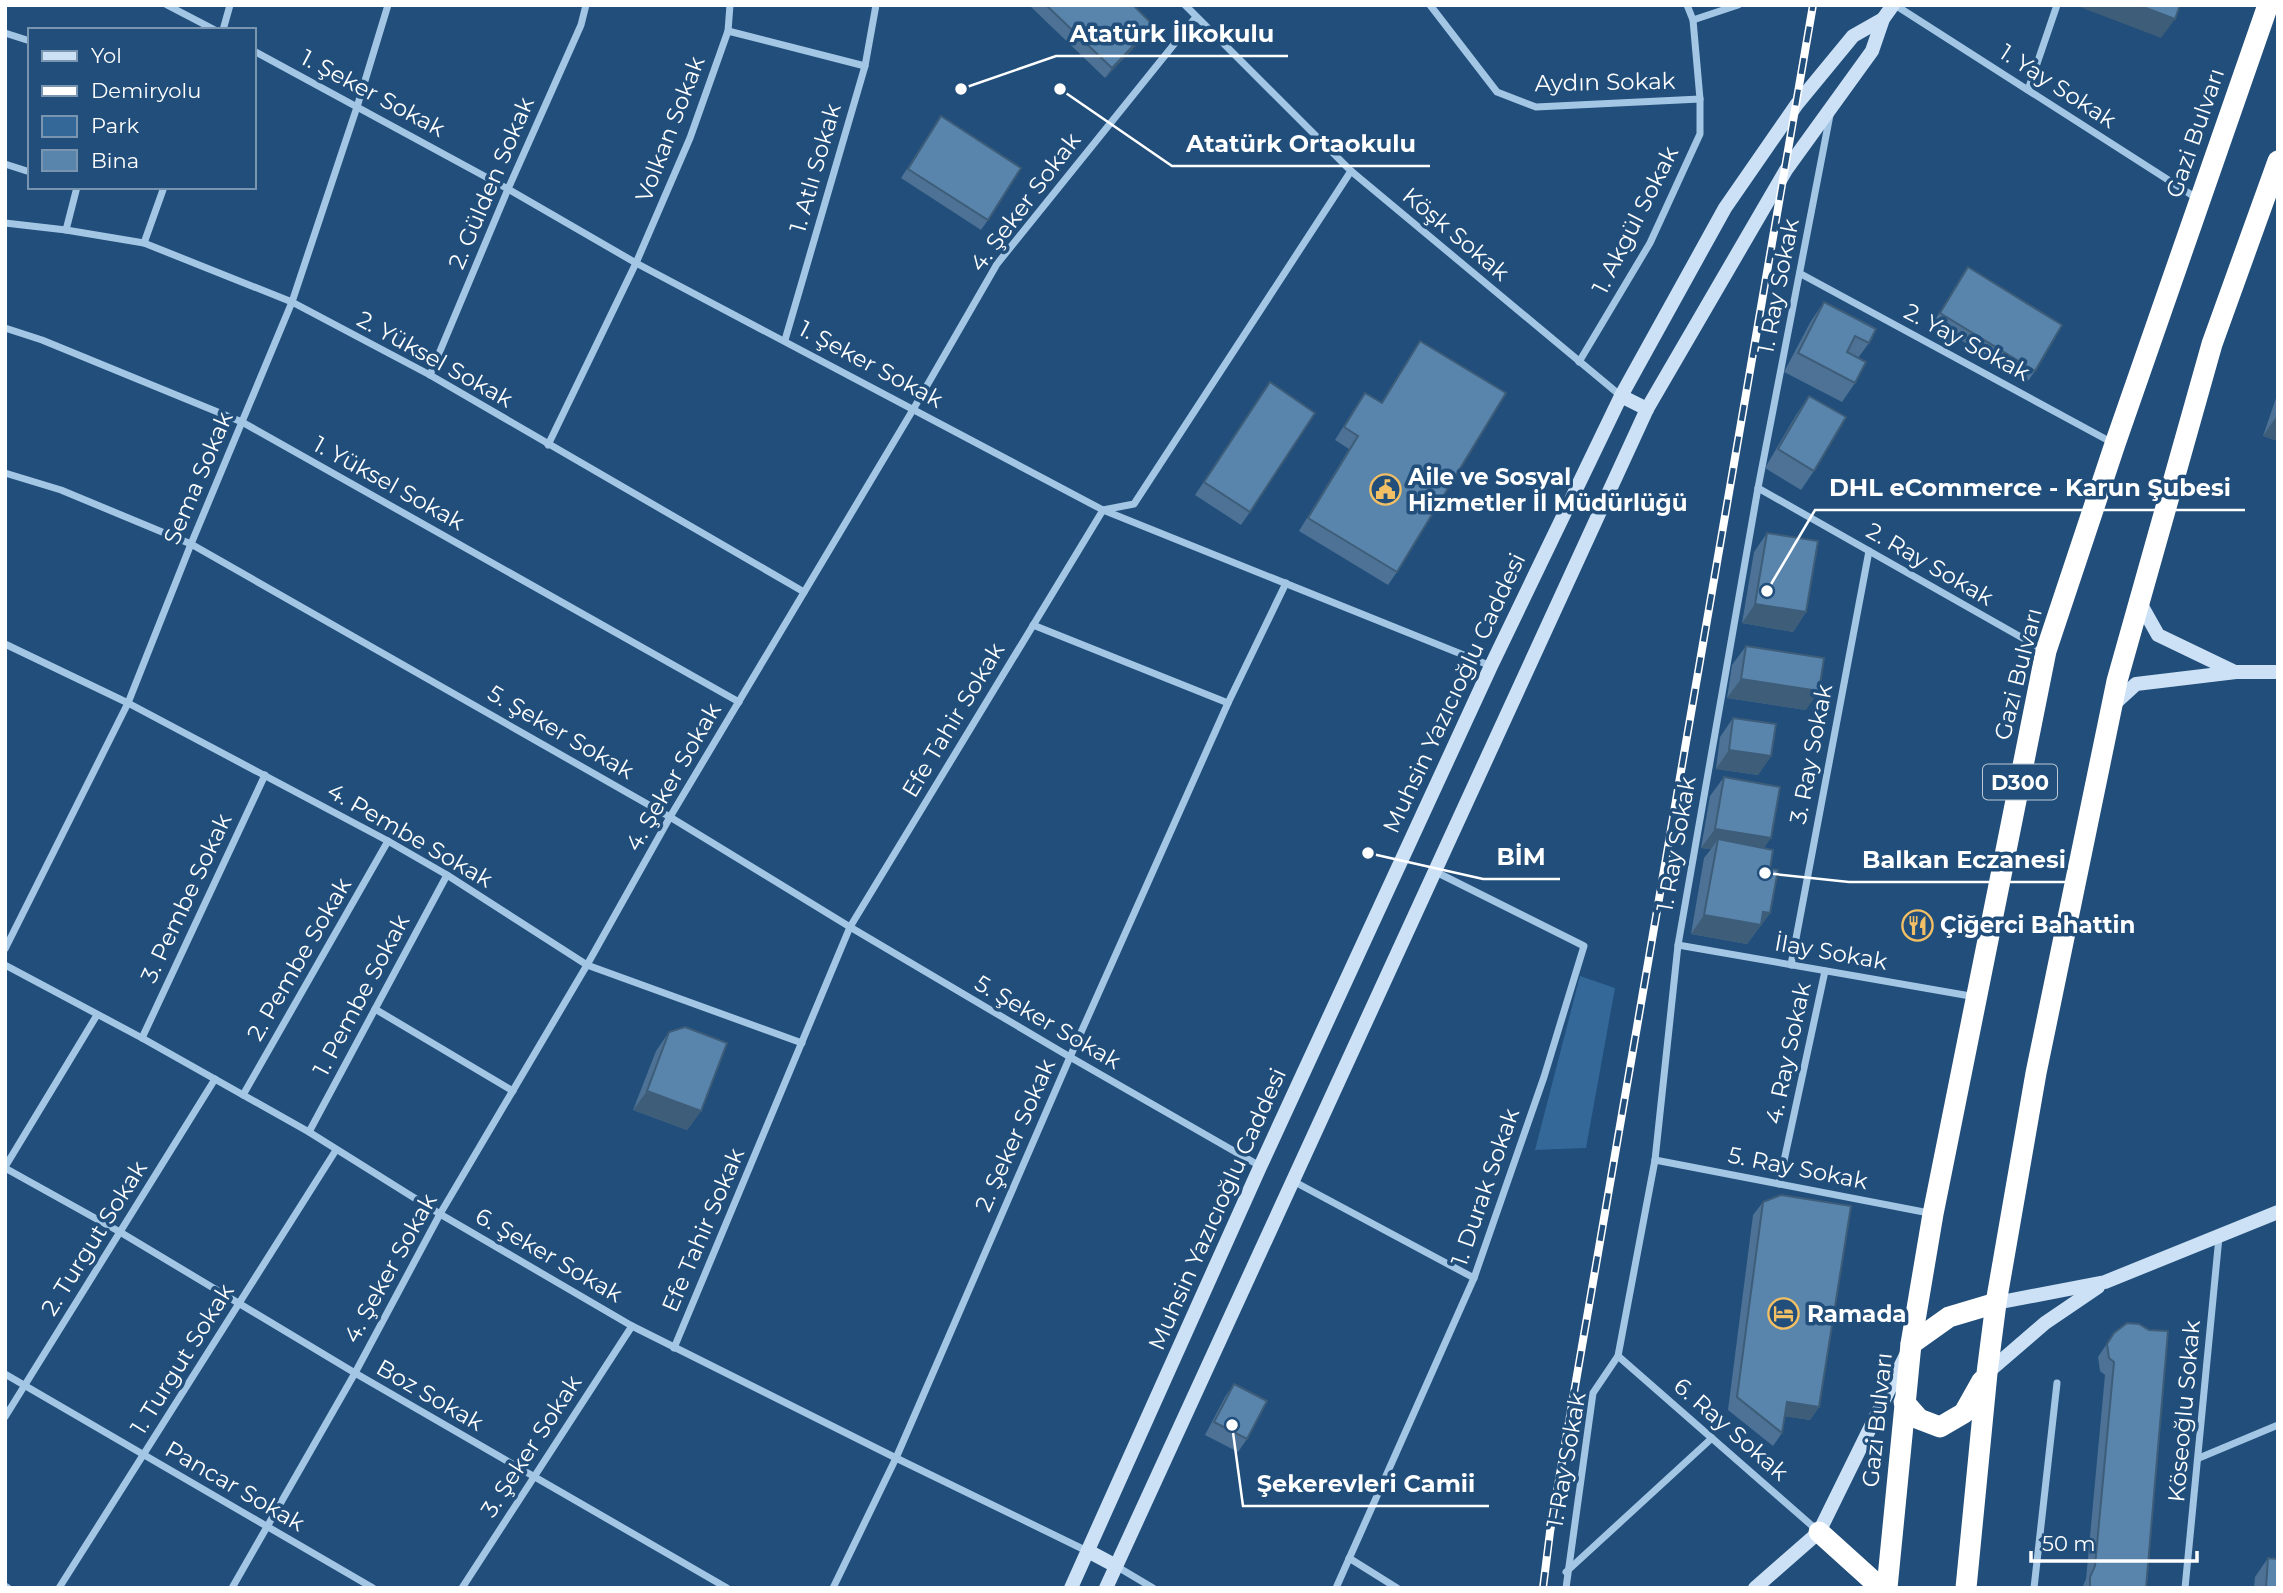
<svg xmlns="http://www.w3.org/2000/svg" width="2283" height="1593" viewBox="0 0 2283 1593" font-family="Montserrat,sans-serif">
  <style>
    .green { fill: #346898 }
    .lines { fill: none; stroke-linecap: round; stroke-linejoin: round }
    .street { stroke: #a3c6e5; stroke-width: 7 }
    .secondary { stroke: #cce1f5; stroke-width: 14 }
    .highway { stroke: #fff; stroke-width: 21 }
    .rail-casing { stroke: #fff; stroke-width: 8 }
    .rail { stroke: #214e7a; stroke-width: 5; stroke-dasharray: 16; stroke-linecap: butt }
    .wall { fill: #4d7295 }
    .shaded-wall { fill: #3e5d79 }
    .building { fill: #5985ad; stroke: #3e5d79; stroke-width: 2 }
    .labels { text-anchor: middle; dominant-baseline: central; stroke-width: 7; stroke-linejoin: round; paint-order: stroke }
    .shield { fill: #214e7a; stroke: #bccad7; stroke-width: 2 }
    .shield-label { font-size: 21px; font-weight: bold; fill: #fff }
    .street-label { font-size: 23px; fill: #fff; stroke: #214e7a }
    .poi-label { font-size: 23px; font-weight: bold; fill: #fff; stroke: #214e7a; text-anchor: start }
    .leader { fill: none; stroke: #fff; stroke-width: 2.5 }
    .callout-dot { fill: #fff; stroke: #214e7a; stroke-width: 2.5 }
    .callout-label { font-size: 24px; text-anchor: middle; font-weight: bold; fill: #fff; stroke: #214e7a; stroke-width: 7; stroke-linejoin: round; paint-order: stroke }
  </style>
  <rect width="100%" height="100%" fill="#214e7a"/>
  <path class="green" d="M1580,976L1615,988L1586,1148L1535,1150Z"/>
  <g class="lines">
    <g class="street">
      <path d="M167,5L215,30"/>
      <path d="M1185,5L1351,171L1621,396"/>
      <path d="M1430,5L1497,92L1536,107L1700,99"/>
      <path d="M1895,5L2198,199"/>
      <path d="M1693,20L1738,5"/>
      <path d="M223,30L230,5"/>
      <path d="M728,31L865,66"/>
      <path d="M5,33L30,41"/>
      <path d="M254,51L508,189L636,263L1103,510L1491,666"/>
      <path d="M2028,90L2057,5"/>
      <path d="M5,164L30,172"/>
      <path d="M77,187L66,230L144,243L292,302L430,375L804,592"/>
      <path d="M5,223L66,230"/>
      <path d="M144,243L164,187"/>
      <path d="M1801,274L2111,442"/>
      <path d="M5,328L42,340L242,422L739,702"/>
      <path d="M785,340L865,66L876,5"/>
      <path d="M1579,362L1650,243L1700,134V99L1693,20L1687,5"/>
      <path d="M430,375L508,189L581,25L586,5"/>
      <path d="M548,445L636,263L690,138L728,31L730,5"/>
      <path d="M5,473L61,490L191,544L670,817L850,927L1070,1057L1260,1166"/>
      <path d="M1758,488L2042,649"/>
      <path d="M1033,625L1228,703"/>
      <path d="M5,644L128,703L388,841L447,875L587,965L802,1043"/>
      <path d="M1678,945L1976,997"/>
      <path d="M5,949L128,703L191,544L292,302L357,107L388,5"/>
      <path d="M5,965L142,1038L309,1132L440,1214L632,1326L896,1458L1087,1551"/>
      <path d="M1791,965L1869,551"/>
      <path d="M375,1009L513,1091"/>
      <path d="M142,1038L265,775"/>
      <path d="M243,1095L388,841"/>
      <path d="M309,1132L447,875"/>
      <path d="M1655,1160L1929,1213"/>
      <path d="M5,1167L97,1015"/>
      <path d="M5,1168L120,1232L355,1373L727,1588"/>
      <path d="M1293,1181L1474,1278"/>
      <path d="M1779,1184L1825,971"/>
      <path d="M674,1348L850,927L1103,510L1134,504L1351,171"/>
      <path d="M1618,1356L1818,1531"/>
      <path d="M5,1374L373,1588"/>
      <path d="M5,1417L215,1079"/>
      <path d="M2199,1458L2278,1425"/>
      <path d="M1349,1558L1397,1588"/>
      <path d="M1116,1566L1153,1588"/>
      <path d="M1566,1572L1712,1438"/>
      <path d="M5,1586L8,1588"/>
      <path d="M59,1588L336,1150"/>
      <path d="M232,1588L355,1373L440,1214L587,965L670,817L914,408L997,264L1196,17"/>
      <path d="M462,1588L632,1326"/>
      <path d="M833,1588L896,1458L1070,1057L1228,703L1286,583"/>
      <path d="M1336,1588L1474,1278L1544,1077L1584,946L1434,871"/>
      <path d="M1566,1588L1593,1393L1618,1356L1655,1160L1678,945L1758,488L1830,115"/>
      <path d="M2034,1588L2057,1383"/>
      <path d="M2185,1588L2219,1237"/>
    </g>
    <g class="secondary">
      <path d="M1621,396L1647,409"/>
      <path d="M2140,603L2158,635L2235,672"/>
      <path d="M2113,705L2136,684L2236,672H2278"/>
      <path d="M1996,1303L2105,1282L2278,1212"/>
      <path d="M1987,1373L2045,1323L2098,1287"/>
      <path d="M1088,1551L1116,1566"/>
      <path d="M1071,1588L1260,1167L1491,666L1621,396L1725,208L1797,104L1853,36L1883,19"/>
      <path d="M1106,1588L1647,409L1786,170L1872,51L1883,19L1893,5"/>
      <path d="M1755,1588L1819,1532L1906,1355"/>
    </g>
    <g class="highway">
      <path d="M1911,1344L1949,1317L1996,1303"/>
      <path d="M1904,1402L1919,1419L1940,1427L1964,1413L1982,1381"/>
      <path d="M1819,1532L1881,1588"/>
      <path d="M1887,1588L1911,1344L1933,1214L2046,651L2115,444L2268,5"/>
      <path d="M1966,1588L1987,1373L1996,1303L2036,1073L2117,681L2212,344L2278,161"/>
    </g>
    <defs>
      <path id="rail" d="M1543,1588L1550,1532L1813,5"/>
    </defs>
    <use href="#rail" class="rail-casing"/>
    <use href="#rail" class="rail"/>
  </g>
  <g class="wall">
    <path d="M1029,5H1133L1146,35L1105,78Z"/>
    <path d="M941,116L988,220L981,230L901,178Z"/>
    <path d="M1968,267L2035,371L2028,381L1933,323Z"/>
    <path d="M1824,302L1869,343L1858,358L1855,383L1842,402L1784,372L1811,321Z"/>
    <path d="M1420,341L1397,572L1388,585L1299,531L1349,449L1335,440L1356,406L1365,393L1381,403Z"/>
    <path d="M2278,395V441L2263,436L2276,398Z"/>
    <path d="M1261,396L1250,512L1241,525L1195,495Z"/>
    <path d="M1809,396L1814,471L1801,490L1765,468L1796,415Z"/>
    <path d="M1767,533L1806,612L1793,632L1742,623L1754,552Z"/>
    <path d="M1746,646L1806,710L1727,698L1732,665Z"/>
    <path d="M1733,718L1771,756L1758,775L1716,769L1720,737Z"/>
    <path d="M1724,777L1764,848L1770,869V913L1747,944L1691,934L1704,858L1711,849L1701,848L1710,796Z"/>
    <path d="M669,1032L701,1111L687,1130L633,1110L656,1051Z"/>
    <path d="M1763,1202L1819,1407L1810,1420L1784,1416L1782,1433L1773,1446L1728,1410L1753,1215Z"/>
    <path d="M2114,1333L2146,1588H2082L2086,1579L2105,1375L2100,1371L2098,1357Z"/>
    <path d="M1234,1384L1247,1439L1238,1452L1205,1435L1225,1397Z"/>
    <path d="M2268,1558L2278,1588H2254L2255,1577Z"/>
  </g>
  <g class="shaded-wall">
    <path d="M2082,5H2138L2175,19L2161,38L2080,7Z"/>
    <path d="M1153,25L1146,35L1105,78L1112,68Z"/>
    <path d="M2276,417H2278V441L2263,436Z"/>
    <path d="M1755,604L1806,612L1793,632L1742,623Z"/>
    <path d="M1741,679L1819,691L1806,710L1727,698Z"/>
    <path d="M1729,750L1771,756L1758,775L1716,769Z"/>
    <path d="M1715,829L1771,838L1758,857L1718,839L1711,849L1701,848Z"/>
    <path d="M1763,912L1770,913L1747,944L1691,934L1704,915Z"/>
    <path d="M647,1091L701,1111L687,1130L633,1110Z"/>
    <path d="M1787,1402L1819,1407L1810,1420L1777,1415Z"/>
  </g>
  <g class="building">
    <path d="M1046,5H1133L1153,25L1112,68Z"/>
    <path d="M2138,5H2180L2175,19Z"/>
    <path d="M941,116L1021,168L988,220L908,169Z"/>
    <path d="M1968,267L2062,325L2035,371L1940,313Z"/>
    <path d="M1824,302L1876,329L1869,343L1855,336L1847,352L1866,362L1855,383L1798,353Z"/>
    <path d="M1420,341L1506,393L1397,572L1308,518L1358,436L1344,427L1365,393L1382,403Z"/>
    <path d="M1270,382L1315,413L1250,512L1204,482Z"/>
    <path d="M1809,396L1846,417L1814,471L1778,449Z"/>
    <path d="M1767,533L1818,541L1806,612L1755,604Z"/>
    <path d="M1746,646L1824,658L1819,691L1741,679Z"/>
    <path d="M1733,718L1776,724L1771,756L1729,750Z"/>
    <path d="M1724,777L1780,787L1771,838L1715,829Z"/>
    <path d="M1718,839L1773,850L1770,869L1778,870L1770,913L1763,912L1761,925L1704,915Z"/>
    <path d="M685,1027L727,1043L701,1111L647,1091L669,1032Z"/>
    <path d="M1781,1195L1851,1206L1819,1407L1787,1402L1782,1433L1737,1397L1763,1202Z"/>
    <path d="M2127,1323L2139,1324L2149,1330L2168,1331L2146,1588H2090V1577L2095,1566L2114,1362L2109,1358L2107,1344L2114,1333Z"/>
    <path d="M1234,1384L1267,1401L1247,1439L1214,1422Z"/>
    <path d="M2268,1558L2278,1559V1588H2266Z"/>
  </g>
  <defs>
    <symbol id="civic-ring" viewBox="-11 -11 22 22"><circle r="9.5" fill="#214e7a" stroke="#f2bf64" stroke-width="1.5"/><path d="M-.6-6.5H3V-4.5H.6V-3L4-1V1h2V6H-6V1h2V-1L-.6-3ZM-1.2 2.5V6h2.4V2.5Z" fill="#f2bf64"/></symbol>
    <symbol id="restaurant-ring" viewBox="-11 -11 22 22"><circle r="9.5" fill="#214e7a" stroke="#f2bf64" stroke-width="1.5"/><path d="M-5-6h1v4h1v-4h1v4h1v-4h1v5L-1.5 .5V6h-2V.5L-5-1ZM5-6V6H3V1.5H1.5Q1.5-4 5-6Z" fill="#f2bf64"/></symbol>
    <symbol id="hotel-ring" viewBox="-11 -11 22 22"><circle r="9.5" fill="#214e7a" stroke="#f2bf64" stroke-width="1.5"/><path d="M-6-4.5h1.5V1H6V5H4.5V3h-9V5H-6ZM-4 0a1.8 1.8 0 1 1 3.6 0ZM.5 0V-2.5h3Q6-2.5 6 0Z" fill="#f2bf64"/></symbol>
  </defs>
  <g fill-rule="evenodd">
    <use href="#civic-ring" x="1368" y="472" width="35" height="35"/>
    <use href="#restaurant-ring" x="1900" y="908" width="35" height="35"/>
    <use href="#hotel-ring" x="1766" y="1296" width="35" height="35"/>
  </g>
  <g class="labels">
    <rect class="shield" x="1983" y="764.5" width="74" height="35" rx="5"/>
    <g class="shield-label">
      <text x="2020" y="782">D300</text>
    </g>
    <g class="street-label">
      <text transform="translate(1605 82) rotate(-1)">Aydın Sokak</text>
      <text transform="translate(2058 86) rotate(33)">1. Yay Sokak</text>
      <text transform="translate(373 93) rotate(28)">1. Şeker Sokak</text>
      <text transform="translate(670 129) rotate(-69)">Volkan Sokak</text>
      <text transform="translate(2195 133) rotate(-71)">Gazi Bulvarı</text>
      <text transform="translate(815 168) rotate(-74)">1. Atlı Sokak</text>
      <text transform="translate(491 183) rotate(-67)">2. Gülden Sokak</text>
      <text transform="translate(1025 202) rotate(-53)">4. Şeker Sokak</text>
      <text transform="translate(1635 220) rotate(-63)">1. Akgül Sokak</text>
      <text transform="translate(1456 234) rotate(40)">Köşk Sokak</text>
      <text transform="translate(1778 286) rotate(-79)">1. Ray Sokak</text>
      <text transform="translate(1967 342) rotate(28)">2. Yay Sokak</text>
      <text transform="translate(435 359) rotate(29)">2. Yüksel Sokak</text>
      <text transform="translate(871 364) rotate(28)">1. Şeker Sokak</text>
      <text transform="translate(198 478) rotate(-67)">Sema Sokak</text>
      <text transform="translate(389 483) rotate(29)">1. Yüksel Sokak</text>
      <text transform="translate(1930 564) rotate(30)">2. Ray Sokak</text>
      <text transform="translate(2018 674) rotate(-76)">Gazi Bulvarı</text>
      <text transform="translate(1454 693) rotate(-65)">Muhsin Yazıcıoğlu Caddesi</text>
      <text transform="translate(953 720) rotate(-59)">Efe Tahir Sokak</text>
      <text transform="translate(561 732) rotate(30)">5. Şeker Sokak</text>
      <text transform="translate(1811 754) rotate(-79)">3. Ray Sokak</text>
      <text transform="translate(673 777) rotate(-60)">4. Şeker Sokak</text>
      <text transform="translate(410 835) rotate(30)">4. Pembe Sokak</text>
      <text transform="translate(1676 844) rotate(-80)">1. Ray Sokak</text>
      <text transform="translate(186 898) rotate(-65)">3. Pembe Sokak</text>
      <text transform="translate(1831 952) rotate(10)">İlay Sokak</text>
      <text transform="translate(299 959) rotate(-60)">2. Pembe Sokak</text>
      <text transform="translate(361 995) rotate(-62)">1. Pembe Sokak</text>
      <text transform="translate(1048 1022) rotate(30)">5. Şeker Sokak</text>
      <text transform="translate(1788 1053) rotate(-78)">4. Ray Sokak</text>
      <text transform="translate(1015 1135) rotate(-66)">2. Şeker Sokak</text>
      <text transform="translate(1798 1168) rotate(11)">5. Ray Sokak</text>
      <text transform="translate(1485 1187) rotate(-71)">1. Durak Sokak</text>
      <text transform="translate(1217 1209) rotate(-66)">Muhsin Yazıcıoğlu Caddesi</text>
      <text transform="translate(703 1230) rotate(-67)">Efe Tahir Sokak</text>
      <text transform="translate(94 1238) rotate(-58)">2. Turgut Sokak</text>
      <text transform="translate(549 1255) rotate(30)">6. Şeker Sokak</text>
      <text transform="translate(390 1268) rotate(-61)">4. Şeker Sokak</text>
      <text transform="translate(182 1359) rotate(-58)">1. Turgut Sokak</text>
      <text transform="translate(430 1395) rotate(30)">Boz Sokak</text>
      <text transform="translate(2184 1411) rotate(-85)">Köseoğlu Sokak</text>
      <text transform="translate(1877 1420) rotate(-84)">Gazi Bulvarı</text>
      <text transform="translate(1731 1429) rotate(41)">6. Ray Sokak</text>
      <text transform="translate(531 1446) rotate(-57)">3. Şeker Sokak</text>
      <text transform="translate(1566 1460) rotate(-80)">1. Ray Sokak</text>
      <text transform="translate(235 1486) rotate(30)">Pancar Sokak</text>
    </g>
    <g class="poi-label">
      <text x="1408" y="477">Aile ve Sosyal<tspan x="1408" dy="26">Hizmetler İl Müdürlüğü</tspan></text>
      <text x="1940" y="925">Çiğerci Bahattin</text>
      <text x="1807" y="1314">Ramada</text>
    </g>
  </g>
  <path class="leader" d="M961 89L1056 56H1288M1060 89L1172 166H1430M1767 591L1815 510H2245M1368 853L1483 879H1560M1765 873L1849 882H2080M1232 1425L1243 1506H1489"/>
  <g class="callout-dot">
    <circle cx="961" cy="89" r="7"/>
    <circle cx="1060" cy="89" r="7"/>
    <circle cx="1767" cy="591" r="7"/>
    <circle cx="1368" cy="853" r="7"/>
    <circle cx="1765" cy="873" r="7"/>
    <circle cx="1232" cy="1425" r="7"/>
  </g>
  <g class="callout-label">
    <text x="1172" y="42">Atatürk İlkokulu</text>
    <text x="1301" y="152">Atatürk Ortaokulu</text>
    <text x="2030" y="496">DHL eCommerce - Karun Şubesi</text>
    <text x="1521" y="865">BİM</text>
    <text x="1964" y="868">Balkan Eczanesi</text>
    <text x="1366" y="1492">Şekerevleri Camii</text>
  </g>
  <rect width="2283" height="1593" fill="none" stroke="#ffffff" stroke-width="14"/>
  <rect x="28" y="28" width="228" height="161" fill="#214e7a" stroke="#7a95af" stroke-width="2"/>
  <rect x="42" y="51" width="35" height="10" fill="#cce1f5" stroke="#7a95af" stroke-width="2"/>
  <text x="91" y="63" font-size="21" fill="#ffffff">Yol</text>
  <rect x="42" y="86" width="35" height="10" fill="#ffffff" stroke="#7a95af" stroke-width="2"/>
  <text x="91" y="98" font-size="21" fill="#ffffff">Demiryolu</text>
  <rect x="42" y="116" width="35" height="21" fill="#346898" stroke="#7a95af" stroke-width="2"/>
  <text x="91" y="133" font-size="21" fill="#ffffff">Park</text>
  <rect x="42" y="150" width="35" height="21" fill="#5985ad" stroke="#7a95af" stroke-width="2"/>
  <text x="91" y="168" font-size="21" fill="#ffffff">Bina</text>
  <path d="M2031 1551v10h166v-10" fill="none" stroke="#ffffff" stroke-width="3.5"/>
  <text x="2042" y="1551" font-size="21" fill="#ffffff" stroke="#214e7a" stroke-width="5" paint-order="stroke">50 m</text>
</svg>
